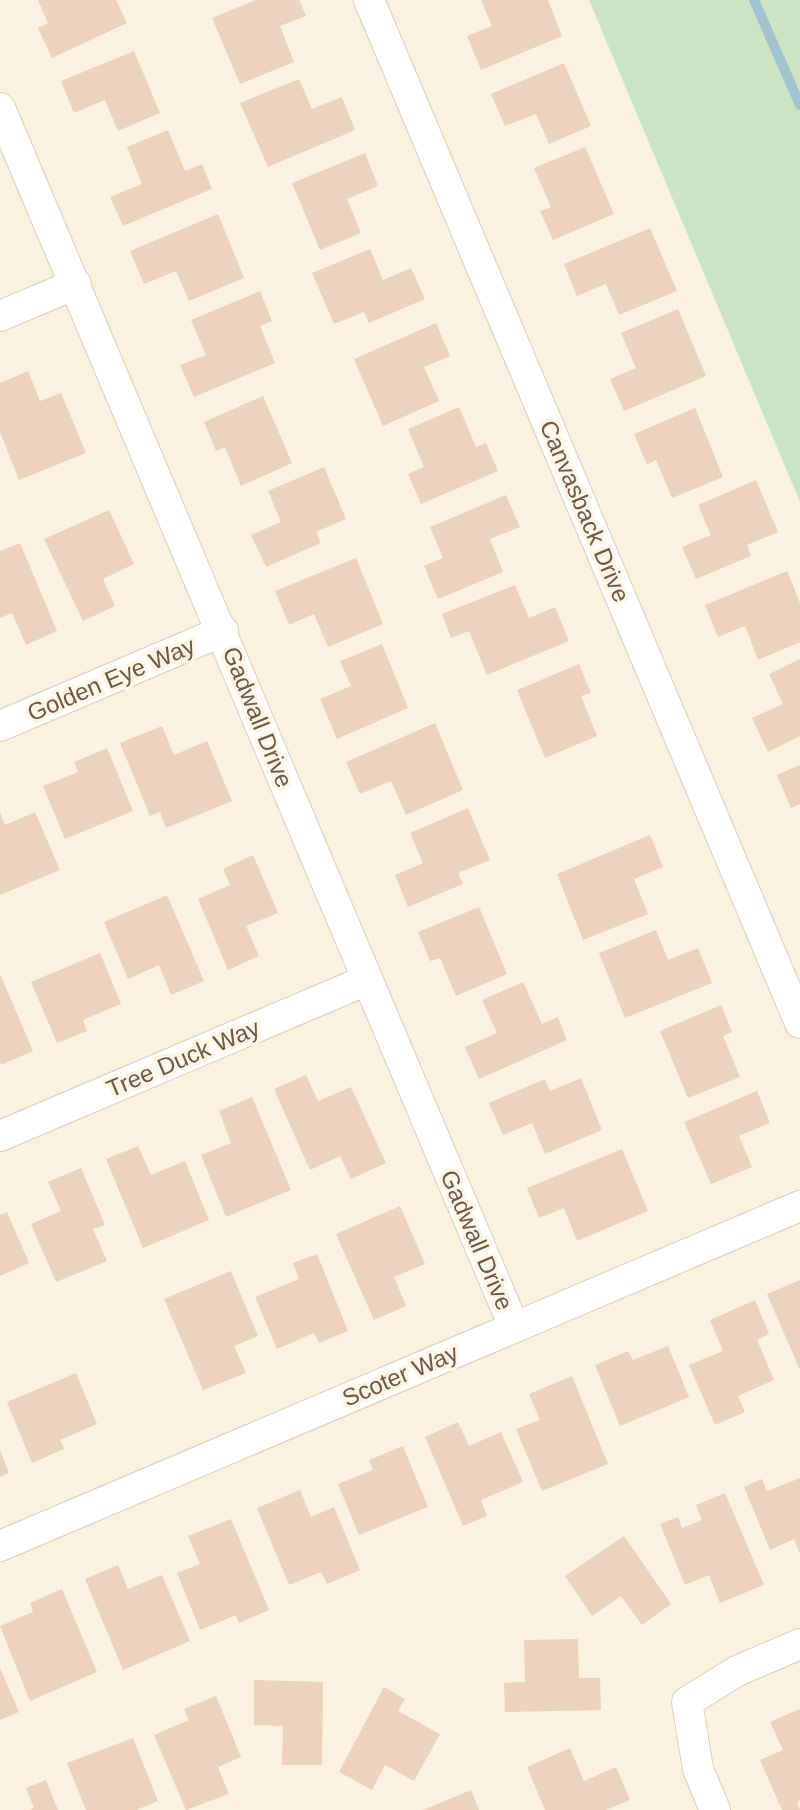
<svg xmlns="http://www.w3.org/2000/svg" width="800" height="1810" viewBox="0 0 800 1810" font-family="Helvetica,sans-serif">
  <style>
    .green { fill: #cde4c2 }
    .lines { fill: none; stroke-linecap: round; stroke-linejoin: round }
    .stream { stroke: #a0c4d0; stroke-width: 10 }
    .building { fill: #ebd3bc }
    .minor-casing { stroke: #dccfbe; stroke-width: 32 }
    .minor { stroke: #fff; stroke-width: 30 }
    .labels { text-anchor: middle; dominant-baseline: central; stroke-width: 7; stroke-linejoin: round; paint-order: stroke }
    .street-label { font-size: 24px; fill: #6d5a4b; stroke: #fcf6e7 }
  </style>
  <rect width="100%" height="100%" fill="#f9f2e1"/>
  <path class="green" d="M589,0H800V502Z"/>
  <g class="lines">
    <path class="stream" d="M754,0L800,105"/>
  </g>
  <g class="building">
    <path d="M38,0H116L127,23L52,58L38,28L48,23Z"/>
    <path d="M256,0H299L306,16L280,26L294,62L240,84L212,18Z"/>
    <path d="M481,0H548L562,36L481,70L467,36L492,26Z"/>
    <path d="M134,51L160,113L118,131L105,100L74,113L61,81Z"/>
    <path d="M564,63L591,126L549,144L536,114L505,126L491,94Z"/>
    <path d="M299,79L312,109L342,97L355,130L268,167L240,103Z"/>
    <path d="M168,130L185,171L202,164L212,189L123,226L110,197L142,184L127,147Z"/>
    <path d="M585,147L614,214L553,240L540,211L551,207L534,168Z"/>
    <path d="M365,153L378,186L347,199L361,233L320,250L292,183Z"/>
    <path d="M218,214L244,278L189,301L176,271L144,284L130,251Z"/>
    <path d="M650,228L677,291L619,315L606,284L577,296L564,264Z"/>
    <path d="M370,249L383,280L411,268L425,299L369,323L364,312L334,324L312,273Z"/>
    <path d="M260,291L272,321L260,326L275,363L194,397L180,365L206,355L191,320Z"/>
    <path d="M678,309L706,376L624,411L610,379L636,368L621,333Z"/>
    <path d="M436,323L450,356L424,367L439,401L383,426L354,359Z"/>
    <path d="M28,371L40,401L61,393L86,453L19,480L0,432V383Z"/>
    <path d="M263,396L292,463L241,486L225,447L216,451L204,422Z"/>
    <path d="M459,407L476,447L486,443L498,471L421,504L408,474L424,467L408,429Z"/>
    <path d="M695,408L723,477L672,498L656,460L647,465L634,434Z"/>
    <path d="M324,467L346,519L316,532L321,543L266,567L251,535L281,522L268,491Z"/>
    <path d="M756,480L778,532L747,545L751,556L696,579L682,547L711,535L698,505Z"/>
    <path d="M506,495L520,527L490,539L503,572L438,599L424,566L443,558L430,527Z"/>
    <path d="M109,510L134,564L103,579L115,606L83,621L44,539Z"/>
    <path d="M20,543L57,631L26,645L12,613L0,618V551Z"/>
    <path d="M356,558L383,624L328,647L314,614L289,625L275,591Z"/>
    <path d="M787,571L800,603V642L758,660L745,626L718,637L705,605Z"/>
    <path d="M515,585L529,618L555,607L569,641L487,675L469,631L451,638L442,614Z"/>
    <path d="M382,644L408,708L337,739L320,699L351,686L340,661Z"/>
    <path d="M800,659V736L768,752L752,718L783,704L769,674Z"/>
    <path d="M579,664L591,693L581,696L597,736L545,758L517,690Z"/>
    <path d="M435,723L463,790L406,815L391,781L360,794L346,762Z"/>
    <path d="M162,726L174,755L207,741L232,801L166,828L160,812L150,816L120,743Z"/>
    <path d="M107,748L133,811L65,839L43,786L78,772L74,762Z"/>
    <path d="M800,765V804L791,808L777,775Z"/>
    <path d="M468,808L490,860L458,873L463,884L408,907L395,875L423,863L410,833Z"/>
    <path d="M0,812L5,825L35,812L60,870L0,895Z"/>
    <path d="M650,835L663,867L634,879L648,914L583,940L557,874Z"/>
    <path d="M253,855L278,913L246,926L259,956L228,970L198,899L230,885L223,869Z"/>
    <path d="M167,895L204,981L171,995L159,965L128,979L104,922Z"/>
    <path d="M479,907L507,974L456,996L440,958L430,961L418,932Z"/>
    <path d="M656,930L668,960L698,948L712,983L625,1018L599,953Z"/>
    <path d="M100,953L121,1004L83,1020L87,1031L57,1043L31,982Z"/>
    <path d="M0,974L33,1051L1,1065L0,1062Z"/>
    <path d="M523,982L542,1024L558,1017L567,1040L479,1079L465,1047L497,1033L482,1000Z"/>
    <path d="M721,1005L732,1032L723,1036L740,1077L688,1098L660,1031Z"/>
    <path d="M306,1075L318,1101L351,1087L386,1163L351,1179L340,1156L310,1170L274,1089Z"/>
    <path d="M581,1078L602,1130L545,1154L532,1123L503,1135L489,1103L545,1079L550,1091Z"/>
    <path d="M757,1091L770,1123L739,1136L752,1167L711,1184L684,1122Z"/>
    <path d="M252,1097L291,1190L226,1217L201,1155L231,1143L219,1111Z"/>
    <path d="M138,1146L151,1175L185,1161L209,1220L143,1248L106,1159Z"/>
    <path d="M622,1149L648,1211L577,1241L564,1208L539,1218L527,1188Z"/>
    <path d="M81,1168L105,1225L93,1229L107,1261L56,1282L31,1224L61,1211L48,1182Z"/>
    <path d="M400,1206L425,1264L394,1277L406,1306L374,1320L336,1234Z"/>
    <path d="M7,1212L29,1263L0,1276V1215Z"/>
    <path d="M317,1254L348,1331L319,1343L314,1333L277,1349L255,1297L299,1279L293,1263Z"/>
    <path d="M231,1271L258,1336L234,1346L246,1373L203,1390L164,1299Z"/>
    <path d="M800,1280V1370L767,1294Z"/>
    <path d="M755,1300L769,1334L757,1340L774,1380L738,1396L745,1412L715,1425L689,1365L723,1351L710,1320Z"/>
    <path d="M668,1346L689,1397L620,1426L595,1365L628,1351L633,1360Z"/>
    <path d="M76,1373L97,1424L60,1440L64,1449L32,1463L7,1402Z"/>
    <path d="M572,1376L608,1464L542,1491L516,1429L540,1420L529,1394Z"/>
    <path d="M458,1422L469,1446L501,1432L523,1482L481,1500L487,1516L463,1526L425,1437Z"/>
    <path d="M403,1446L428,1507L359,1535L338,1484L373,1470L369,1460Z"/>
    <path d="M0,1450L9,1473L0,1477Z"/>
    <path d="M800,1478V1554L794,1539L770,1550L744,1487L762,1479L767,1491Z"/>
    <path d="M300,1490L311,1517L334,1507L360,1570L327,1584L321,1572L289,1585L257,1508Z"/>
    <path d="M725,1493L764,1585L720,1603L709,1575L685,1585L660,1524L678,1517L682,1528L702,1520L696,1505Z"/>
    <path d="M231,1519L269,1610L239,1623L236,1615L200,1630L177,1573L200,1564L188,1536Z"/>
    <path d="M624,1536L671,1604L642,1625L621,1596L592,1616L565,1576Z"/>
    <path d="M118,1565L128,1589L162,1575L190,1641L123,1670L85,1579Z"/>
    <path d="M62,1589L97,1672L30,1701L0,1626L33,1612L30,1603Z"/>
    <path d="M578,1639L579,1678H600L601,1710L505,1712L504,1683L525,1682L524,1640Z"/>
    <path d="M0,1668L19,1712L0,1720Z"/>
    <path d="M254,1680L323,1682L322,1765H282L283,1726L254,1725Z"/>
    <path d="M384,1687L405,1699L398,1711L440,1734L414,1781L385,1765L372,1790L339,1772Z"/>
    <path d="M216,1696L241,1757L218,1767L229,1794L186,1810L154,1735L189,1720L184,1709Z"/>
    <path d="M800,1709V1800L797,1802L800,1810H782L760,1760L783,1750L770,1722Z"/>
    <path d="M133,1738L158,1801L136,1810H86L67,1763Z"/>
    <path d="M570,1748L584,1781L616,1767L630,1800L606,1810H545L527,1767Z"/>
    <path d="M46,1780L58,1810H28L34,1808L26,1788Z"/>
    <path d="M471,1790L479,1810H423Z"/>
  </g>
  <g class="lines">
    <defs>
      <g id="minor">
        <path d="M369,0L800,1023"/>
        <path d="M0,108L514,1327"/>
        <path d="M0,316L76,284"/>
        <path d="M0,726L223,631"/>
        <path d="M0,1136L367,980"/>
        <path d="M0,1546L800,1206"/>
        <path d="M715,1810L698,1769L687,1702L737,1671L800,1644"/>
      </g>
    </defs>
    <use href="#minor" class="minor-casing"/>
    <use href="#minor" class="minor"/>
  </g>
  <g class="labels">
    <g class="street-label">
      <text transform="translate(585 511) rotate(67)">Canvasback Drive</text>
      <text transform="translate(111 679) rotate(-23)">Golden Eye Way</text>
      <text transform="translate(258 717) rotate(68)">Gadwall Drive</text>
      <text transform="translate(183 1058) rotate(-23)">Tree Duck Way</text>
      <text transform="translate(477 1240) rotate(67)">Gadwall Drive</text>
      <text transform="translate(400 1375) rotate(-23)">Scoter Way</text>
    </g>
  </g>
</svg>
